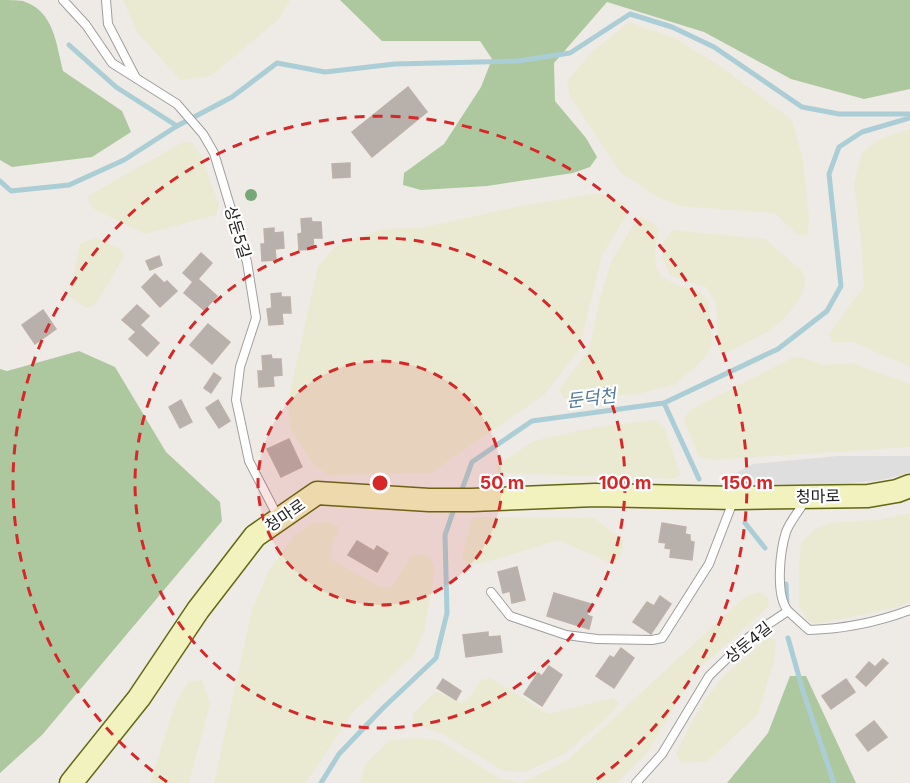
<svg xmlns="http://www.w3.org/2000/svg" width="910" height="783" viewBox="0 0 910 783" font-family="Inter,'Noto Sans KR',sans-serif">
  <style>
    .farmland { fill: #eaead3 }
    .forest { fill: #adc89f }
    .parking { fill: #dedede }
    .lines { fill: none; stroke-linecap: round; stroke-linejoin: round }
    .stream { stroke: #abced6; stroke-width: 5 }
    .building { fill: #b7b0ab; stroke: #beb1a9; stroke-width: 1.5 }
    .lane-casing { stroke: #9f9f9f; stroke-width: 10 }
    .secondary-casing { stroke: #636812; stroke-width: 25 }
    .lane { stroke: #fff; stroke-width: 8 }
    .secondary { stroke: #f2f2bf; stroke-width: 22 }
    .tree { fill: #78a776 }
    .ring { fill: none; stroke: #d62828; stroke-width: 3; stroke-dasharray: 10 8 }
    .labels { text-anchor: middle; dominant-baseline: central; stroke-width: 4.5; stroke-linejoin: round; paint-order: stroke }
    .street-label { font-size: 16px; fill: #1e1e1e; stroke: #fff }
    .water-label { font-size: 18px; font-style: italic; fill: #537a9b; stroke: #fff }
    .centre { fill: #d62828; stroke: #fff; stroke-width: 3 }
    .ring-label { font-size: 18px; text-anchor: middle; font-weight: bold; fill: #d62828; stroke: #fff; stroke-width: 4.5; stroke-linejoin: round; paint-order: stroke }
  </style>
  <rect width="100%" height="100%" fill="#eeeae5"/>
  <g class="farmland">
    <path d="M123,0H290L279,19L211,76L180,80L137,32Z"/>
    <path d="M629,22L674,38L723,68L792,120L803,160L809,218L807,235H798L775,213L679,206L656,196L620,172L570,96L567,81L592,52Z"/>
    <path d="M910,129V367L853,342L834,343L829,334L864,286L861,241L854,183L862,153L878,140Z"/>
    <path d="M183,142L193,143L202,158L219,205L216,215L145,234L92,208L88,196Z"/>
    <path d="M599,193L625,205L628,213L602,255L579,350L544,395L431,473L329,475L314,466L290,428L289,397L318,266L335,247L381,229L420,228L517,207Z"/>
    <path d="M638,218L645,219L656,225L659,232L655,249L656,266L661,276L673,283L700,292L708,300L712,345L703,360L674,385L638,394L565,399L559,390L589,350L600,298L612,260Z"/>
    <path d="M672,230L765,239L801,270L806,278L801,297L786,317L769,331L726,353L719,350L716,303L706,287L671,276L662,258L664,241Z"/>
    <path d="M96,238L120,249L124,256L96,304L86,308L69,296L80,244Z"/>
    <path d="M796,356L825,365L852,363L910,384V447L712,460L699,457L684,419L690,410Z"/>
    <path d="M655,420L664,427L680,474L675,479L498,473L496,466L534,441L597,427Z"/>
    <path d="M910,513V602L898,607L816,624L807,620L799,605V566L801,544L813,531L828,523L877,520Z"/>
    <path d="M478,517L594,518L623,540V548L619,559L613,564L558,540L480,564H468L462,558L472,518Z"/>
    <path d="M329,521L338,527L333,545L332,560L381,587H391L412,555L422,554L431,559L435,570L424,632L414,655L352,713L306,783H214L252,610L270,568L294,536L310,524Z"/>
    <path d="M760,592L768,598L769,606L694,673L646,755L616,783H360L365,764L390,740L419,738L440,741L499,778L521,783L568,760L746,596Z"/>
    <path d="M768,638L776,640L774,660L758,714L708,761L681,763L676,753L704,700L725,675Z"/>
    <path d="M491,678L548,714L612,698L619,703L609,716L564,754L525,772L504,771L441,733L415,724L412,715L435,692L446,695L460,703L467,700L482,680Z"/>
    <path d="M202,680L210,704L189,783H150L176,702L188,682Z"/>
  </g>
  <g class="forest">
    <path d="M0,0C7,0 17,0 23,1C54,11 56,43 63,71L122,111L131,132L92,157L12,167L0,160Z"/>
    <path d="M340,0H910V89L864,99L791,79L704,32L607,2L554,63L555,101L586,138L597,157L590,167L573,173L487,186L421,190L403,185L404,173L444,144L481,87L492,59L480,41H382Z"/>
    <path d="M79,351L115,367L166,452L220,502L222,521L42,735L0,773V369L7,371Z"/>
    <path d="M790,676H806L856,783H727L768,733Z"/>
  </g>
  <path class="parking" d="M838,456H910V473L876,481L816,485L732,483L734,474L753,464Z"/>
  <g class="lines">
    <g class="stream">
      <path d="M69,45L116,87L177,126"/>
      <path d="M0,181L11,191L69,185L124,160L177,126L232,97L277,63L325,72L395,64L518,61L570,53L630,14L672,27L714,47L802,107L839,114H910"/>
      <path d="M664,403L699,479"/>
      <path d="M460,495L472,462L532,421L664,403L778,349L827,311L841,286L829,174L839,147L862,132L910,118"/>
      <path d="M745,523L765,548"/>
      <path d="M786,584L787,604"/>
      <path d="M788,638L803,691L834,783"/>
      <path d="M321,783L339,754L382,709L436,658L447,613L445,535L455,506"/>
    </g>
  </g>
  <g class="building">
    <path d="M408,87L427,112L372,157L352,132Z"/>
    <path d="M350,163V177L333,178L332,164Z"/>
    <path d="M311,218L312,222H321L322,238H313L314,249L299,250L298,234L302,233L301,219Z"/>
    <path d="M274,228V233L283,232L284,248L275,249L276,260L262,261L261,244H265L264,229Z"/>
    <path d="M201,253L212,263L198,279L217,296L204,310L184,293L193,282L183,273Z"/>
    <path d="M159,256L162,265L150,270L146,261Z"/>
    <path d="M155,274L164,283L167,281L177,291L160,307L142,287Z"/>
    <path d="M281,293V297H290L291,313H282L283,324L269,325L267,309L272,308L271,294Z"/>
    <path d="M137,305L149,316L140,325L159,343L147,356L129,339L136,332L122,320Z"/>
    <path d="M43,310L56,329L35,344L22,325Z"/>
    <path d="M208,324L230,342L212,364L190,345Z"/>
    <path d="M271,355L272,359H281L282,375L273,376L274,386L259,387L258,371H263L262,356Z"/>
    <path d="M214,373L221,378L211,393L204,388Z"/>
    <path d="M181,400L192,422L180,428L169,407Z"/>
    <path d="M218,400L230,421L219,428L206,408Z"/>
    <path d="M289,439L302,467L281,477L267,449Z"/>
    <path d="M662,523L686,527L685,534L690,535V541L694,542L692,560L670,557L671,549L665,548L666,543L659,542Z"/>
    <path d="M357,541L374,551L377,546L388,553L377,572L348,555Z"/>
    <path d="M517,567L525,600L512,603L510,591L503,593L498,572Z"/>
    <path d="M554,593L591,604L587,615L592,617L589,629L547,616Z"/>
    <path d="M660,596L671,604L651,634L633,622L647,602L654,606Z"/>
    <path d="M488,632V637L500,636L502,652L466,657L463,635Z"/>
    <path d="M621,648L634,658L614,688L596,676L610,656L614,658Z"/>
    <path d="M883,659L888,663L866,686L856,677L869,662L875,667Z"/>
    <path d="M549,666L562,675L542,706L524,694L538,673L542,676Z"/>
    <path d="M443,679L461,691L456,700L437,688Z"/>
    <path d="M846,679L855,692L831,709L822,696Z"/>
    <path d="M874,721L887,737L868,751L856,735Z"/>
  </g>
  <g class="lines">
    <defs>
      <g id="lane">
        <path d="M63,0L86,25L112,63L177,104L203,134L214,153L247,262L256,318L240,367L236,400L249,461L279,519"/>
        <path d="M106,0L108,24L136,78"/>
        <path d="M491,592L510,616L566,635L597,639L652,640L662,638L709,564L734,499"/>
        <path d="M788,611C775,595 780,551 786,532C790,521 800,510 806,499"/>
        <path d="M636,783L662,754L709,676L749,637L788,611L809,630C844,629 878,622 910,610"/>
      </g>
      <path id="secondary" d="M71,783L139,698L198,610L255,536L317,493L429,500H472L595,495L735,498L868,496L897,491L910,486"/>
    </defs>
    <use href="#lane" class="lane-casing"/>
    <use href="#secondary" class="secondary-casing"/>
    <use href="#lane" class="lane"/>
    <use href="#secondary" class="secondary"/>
  </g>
  <circle class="tree" cx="251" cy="195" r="6"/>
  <circle cx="380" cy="483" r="122" fill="#d62828" fill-opacity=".12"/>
  <g class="ring">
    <circle cx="380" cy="483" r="122"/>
    <circle cx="380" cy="483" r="245"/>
    <path d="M167 782A367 367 0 1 1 593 782"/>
  </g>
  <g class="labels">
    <g class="street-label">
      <text transform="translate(238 232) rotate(73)">상둔5길</text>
      <text transform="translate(818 496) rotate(-1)">청마로</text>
      <text transform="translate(285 515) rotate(-35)">청마로</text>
      <text transform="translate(748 642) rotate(-39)">상둔4길</text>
    </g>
    <g class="water-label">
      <text transform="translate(591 398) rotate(-7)">둔덕천</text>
    </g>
  </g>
  <circle cx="380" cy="483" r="9" class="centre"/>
  <g class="ring-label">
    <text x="502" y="489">50 m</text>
    <text x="625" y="489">100 m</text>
    <text x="747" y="489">150 m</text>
  </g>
</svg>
